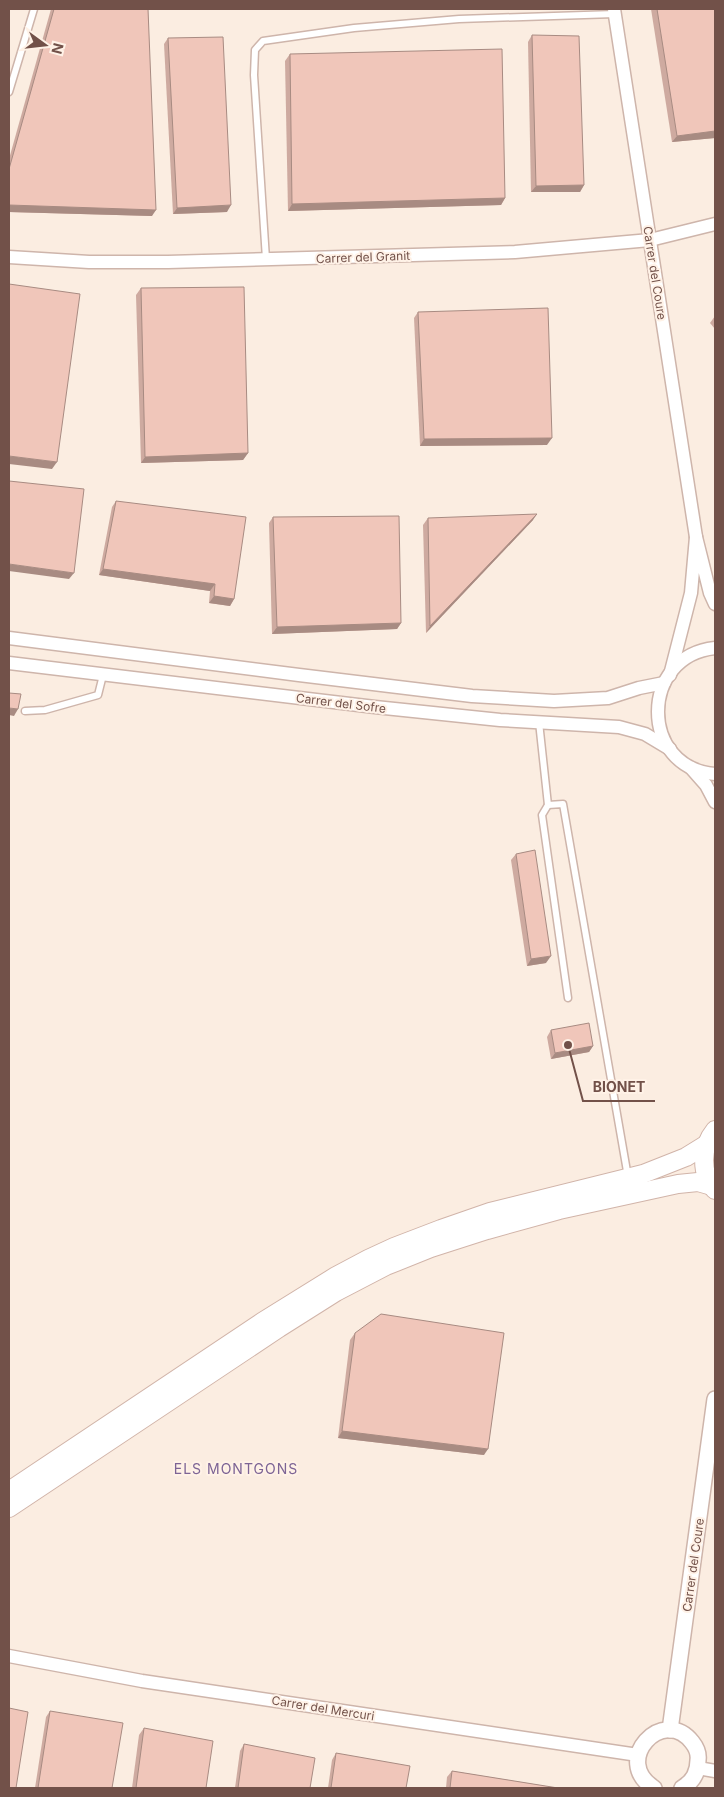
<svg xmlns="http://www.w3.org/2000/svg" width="724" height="1797" viewBox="0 0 724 1797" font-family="Inter,sans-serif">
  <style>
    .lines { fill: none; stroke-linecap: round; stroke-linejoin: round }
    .service-casing { stroke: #ceb5ab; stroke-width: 9 }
    .minor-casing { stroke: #ceb5ab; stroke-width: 15 }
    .tertiary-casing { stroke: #ceb5ab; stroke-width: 18 }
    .secondary-casing { stroke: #d1b4a9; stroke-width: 20 }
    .service { stroke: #fff; stroke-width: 6 }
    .minor { stroke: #fff; stroke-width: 12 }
    .tertiary { stroke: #fff; stroke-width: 15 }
    .secondary { stroke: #fff; stroke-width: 18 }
    .wall { fill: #ceaaa0 }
    .shaded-wall { fill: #a88b82 }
    .building { fill: #f0c6ba; stroke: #a88b82 }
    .labels { text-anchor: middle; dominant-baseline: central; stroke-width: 4; stroke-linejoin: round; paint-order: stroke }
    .street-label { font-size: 12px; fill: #725149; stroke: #fff2e7 }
    .neighbourhood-label { font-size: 14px; letter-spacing: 1px; fill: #7d6495; stroke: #fff2e7 }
    .leader { fill: none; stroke: #725149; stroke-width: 2 }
    .callout-dot { fill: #725149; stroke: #fff2e7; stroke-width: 2 }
    .callout-label { font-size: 14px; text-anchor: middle; font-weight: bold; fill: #725149; stroke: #fff2e7; stroke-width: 4; stroke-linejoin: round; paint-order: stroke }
  </style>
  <rect width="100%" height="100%" fill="#fbede1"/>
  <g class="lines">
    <defs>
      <g id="service">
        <path d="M9,92L34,9"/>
        <path d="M266,259L254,75L255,50L263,41L354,28L459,19L615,14"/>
        <path d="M25,711L45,710L98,695L103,675"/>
        <path d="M539,722L548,805L542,815L568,998"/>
        <path d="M548,805L563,804L628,1177"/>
      </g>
      <g id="minor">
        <path d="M614,9L696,537"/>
        <path d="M9,257L89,262H168L515,252L650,240L715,224"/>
        <path d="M9,638L299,675L472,696L554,701L608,698L639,688L664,683"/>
        <path d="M715,648C639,656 639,768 715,774"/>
        <path d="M9,663L375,707L500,720L619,727L645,734L670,749"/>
        <path d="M670,675L691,593L696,537L710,593L715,604"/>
        <path d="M691,768L706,785L715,802"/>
        <path d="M9,1656L142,1681L638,1755"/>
        <path d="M698,1768L715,1771"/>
      </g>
      <g id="tertiary">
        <path d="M670,1730L715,1399"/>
        <path d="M654,1788C611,1761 663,1705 692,1742C696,1747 699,1753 698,1760C698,1773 693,1782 682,1788"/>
      </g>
      <g id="secondary">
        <path d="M715,1130C701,1147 700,1173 715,1190"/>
        <path d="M9,1491L262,1322L336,1276L368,1259L394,1247L441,1229L490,1212L643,1174L686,1157L707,1144"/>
        <path d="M9,1508L279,1328L336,1292L386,1266L431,1248L487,1230L559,1210L678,1184L698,1182L712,1186"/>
      </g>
    </defs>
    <use href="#service" class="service-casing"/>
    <use href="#minor" class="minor-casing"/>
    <use href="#tertiary" class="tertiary-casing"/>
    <use href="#secondary" class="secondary-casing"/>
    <use href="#service" class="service"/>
    <use href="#minor" class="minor"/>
    <use href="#tertiary" class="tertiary"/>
    <use href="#secondary" class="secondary"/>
  </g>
  <g class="wall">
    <path d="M51,9H148L152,216L9,212V159Z"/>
    <path d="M651,9H715V138L672,142Z"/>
    <path d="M532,35L584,185L580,192H531L528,42Z"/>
    <path d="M168,38L227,212L173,214L164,44Z"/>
    <path d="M290,54L505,198L501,205L288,211L285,61Z"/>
    <path d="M141,288L248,453L243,460L141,463L136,295Z"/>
    <path d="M418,312L547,445L420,446L414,318Z"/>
    <path d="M715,316V329L710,323Z"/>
    <path d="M116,501L234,599L230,606L209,603L210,591L99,575L112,507Z"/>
    <path d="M273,517L401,623L397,629L272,634L269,523Z"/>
    <path d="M428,518L533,520L426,633L423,525Z"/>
    <path d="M516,854L546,963L527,966L511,860Z"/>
    <path d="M551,1030L593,1046L589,1052L551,1059L547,1037Z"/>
    <path d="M355,1333L484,1455L338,1438L350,1340Z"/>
    <path d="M50,1711L112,1788H35L46,1717Z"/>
    <path d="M144,1728L206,1788H132L139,1735Z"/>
    <path d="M244,1744L310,1788H235L240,1751Z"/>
    <path d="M336,1753L406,1788H328L332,1760Z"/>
    <path d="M452,1771L558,1788H446L447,1777Z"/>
  </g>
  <g class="shaded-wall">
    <path d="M164,9H203L164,10Z"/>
    <path d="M715,131V138L672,142L677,136Z"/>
    <path d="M584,185L580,192H531L536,186Z"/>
    <path d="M505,198L501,205L288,211L292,204Z"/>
    <path d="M9,205L156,210L152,216L9,212Z"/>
    <path d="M231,205L227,212L173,214L177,208Z"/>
    <path d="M552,438L547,445L420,446L424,439Z"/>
    <path d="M248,453L243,460L141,463L145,457Z"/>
    <path d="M9,456L57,462L52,469L9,464Z"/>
    <path d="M537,514L533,520L426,633L430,626Z"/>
    <path d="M9,564L74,573L69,579L9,571Z"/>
    <path d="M103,569L215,584L210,591L99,575Z"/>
    <path d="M214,596L234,599L230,606L209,603Z"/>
    <path d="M401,623L397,629L272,634L277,627Z"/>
    <path d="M9,708L18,709L14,716L9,715Z"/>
    <path d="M551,956L546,963L527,966L531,959Z"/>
    <path d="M593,1046L589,1052L551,1059L555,1053Z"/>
    <path d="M342,1431L488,1449L484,1455L338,1438Z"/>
  </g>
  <g class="building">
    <path d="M54,9H148L156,210L9,205V169Z"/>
    <path d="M657,9H715V131L677,136Z"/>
    <path d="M532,35L579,36L584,185L536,186Z"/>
    <path d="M223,37L231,205L177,208L168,38Z"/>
    <path d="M502,49L505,198L292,204L290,54Z"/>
    <path d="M9,284L80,294L57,462L9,456Z"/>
    <path d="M244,287L248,453L145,457L141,288Z"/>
    <path d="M548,308L552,438L424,439L418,312Z"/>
    <path d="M9,481L84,489L74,573L9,564Z"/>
    <path d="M116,501L246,517L234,599L214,596L215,584L103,569Z"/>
    <path d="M537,514L430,626L428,518Z"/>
    <path d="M399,516L401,623L277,627L273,517Z"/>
    <path d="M9,693L21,694L18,709L9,708Z"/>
    <path d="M535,850L551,956L531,959L516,854Z"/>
    <path d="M589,1023L593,1046L555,1053L551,1030Z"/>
    <path d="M381,1314L504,1333L488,1449L342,1431L355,1333Z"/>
    <path d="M9,1708L28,1712L16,1788H9Z"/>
    <path d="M50,1711L123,1723L112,1788H38Z"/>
    <path d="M144,1728L213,1741L206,1788H136Z"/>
    <path d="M244,1744L315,1758L310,1788H238Z"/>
    <path d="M336,1753L410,1766L406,1788H331Z"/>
    <path d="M452,1771L558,1788H450Z"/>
  </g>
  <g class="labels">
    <g class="street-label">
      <text transform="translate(363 257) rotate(-2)">Carrer del Granit</text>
      <text transform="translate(655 273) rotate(81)">Carrer del Coure</text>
      <text transform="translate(341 703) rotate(7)">Carrer del Sofre</text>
      <text transform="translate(693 1565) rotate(-82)">Carrer del Coure</text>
      <text transform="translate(323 1708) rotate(9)">Carrer del Mercuri</text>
    </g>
    <g class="neighbourhood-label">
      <text x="236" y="1468">ELS MONTGONS</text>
    </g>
  </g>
  <path class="leader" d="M568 1045L583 1101H655"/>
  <circle class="callout-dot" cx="568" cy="1045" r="5"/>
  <g class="callout-label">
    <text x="619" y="1092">BIONET</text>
  </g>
  <rect width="724" height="1797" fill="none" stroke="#725149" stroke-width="20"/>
  <g transform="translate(45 45) rotate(105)" stroke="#fff2e7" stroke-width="4" paint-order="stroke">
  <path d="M0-4L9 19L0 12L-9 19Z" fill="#725149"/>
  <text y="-8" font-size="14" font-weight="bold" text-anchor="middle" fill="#725149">N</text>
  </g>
</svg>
